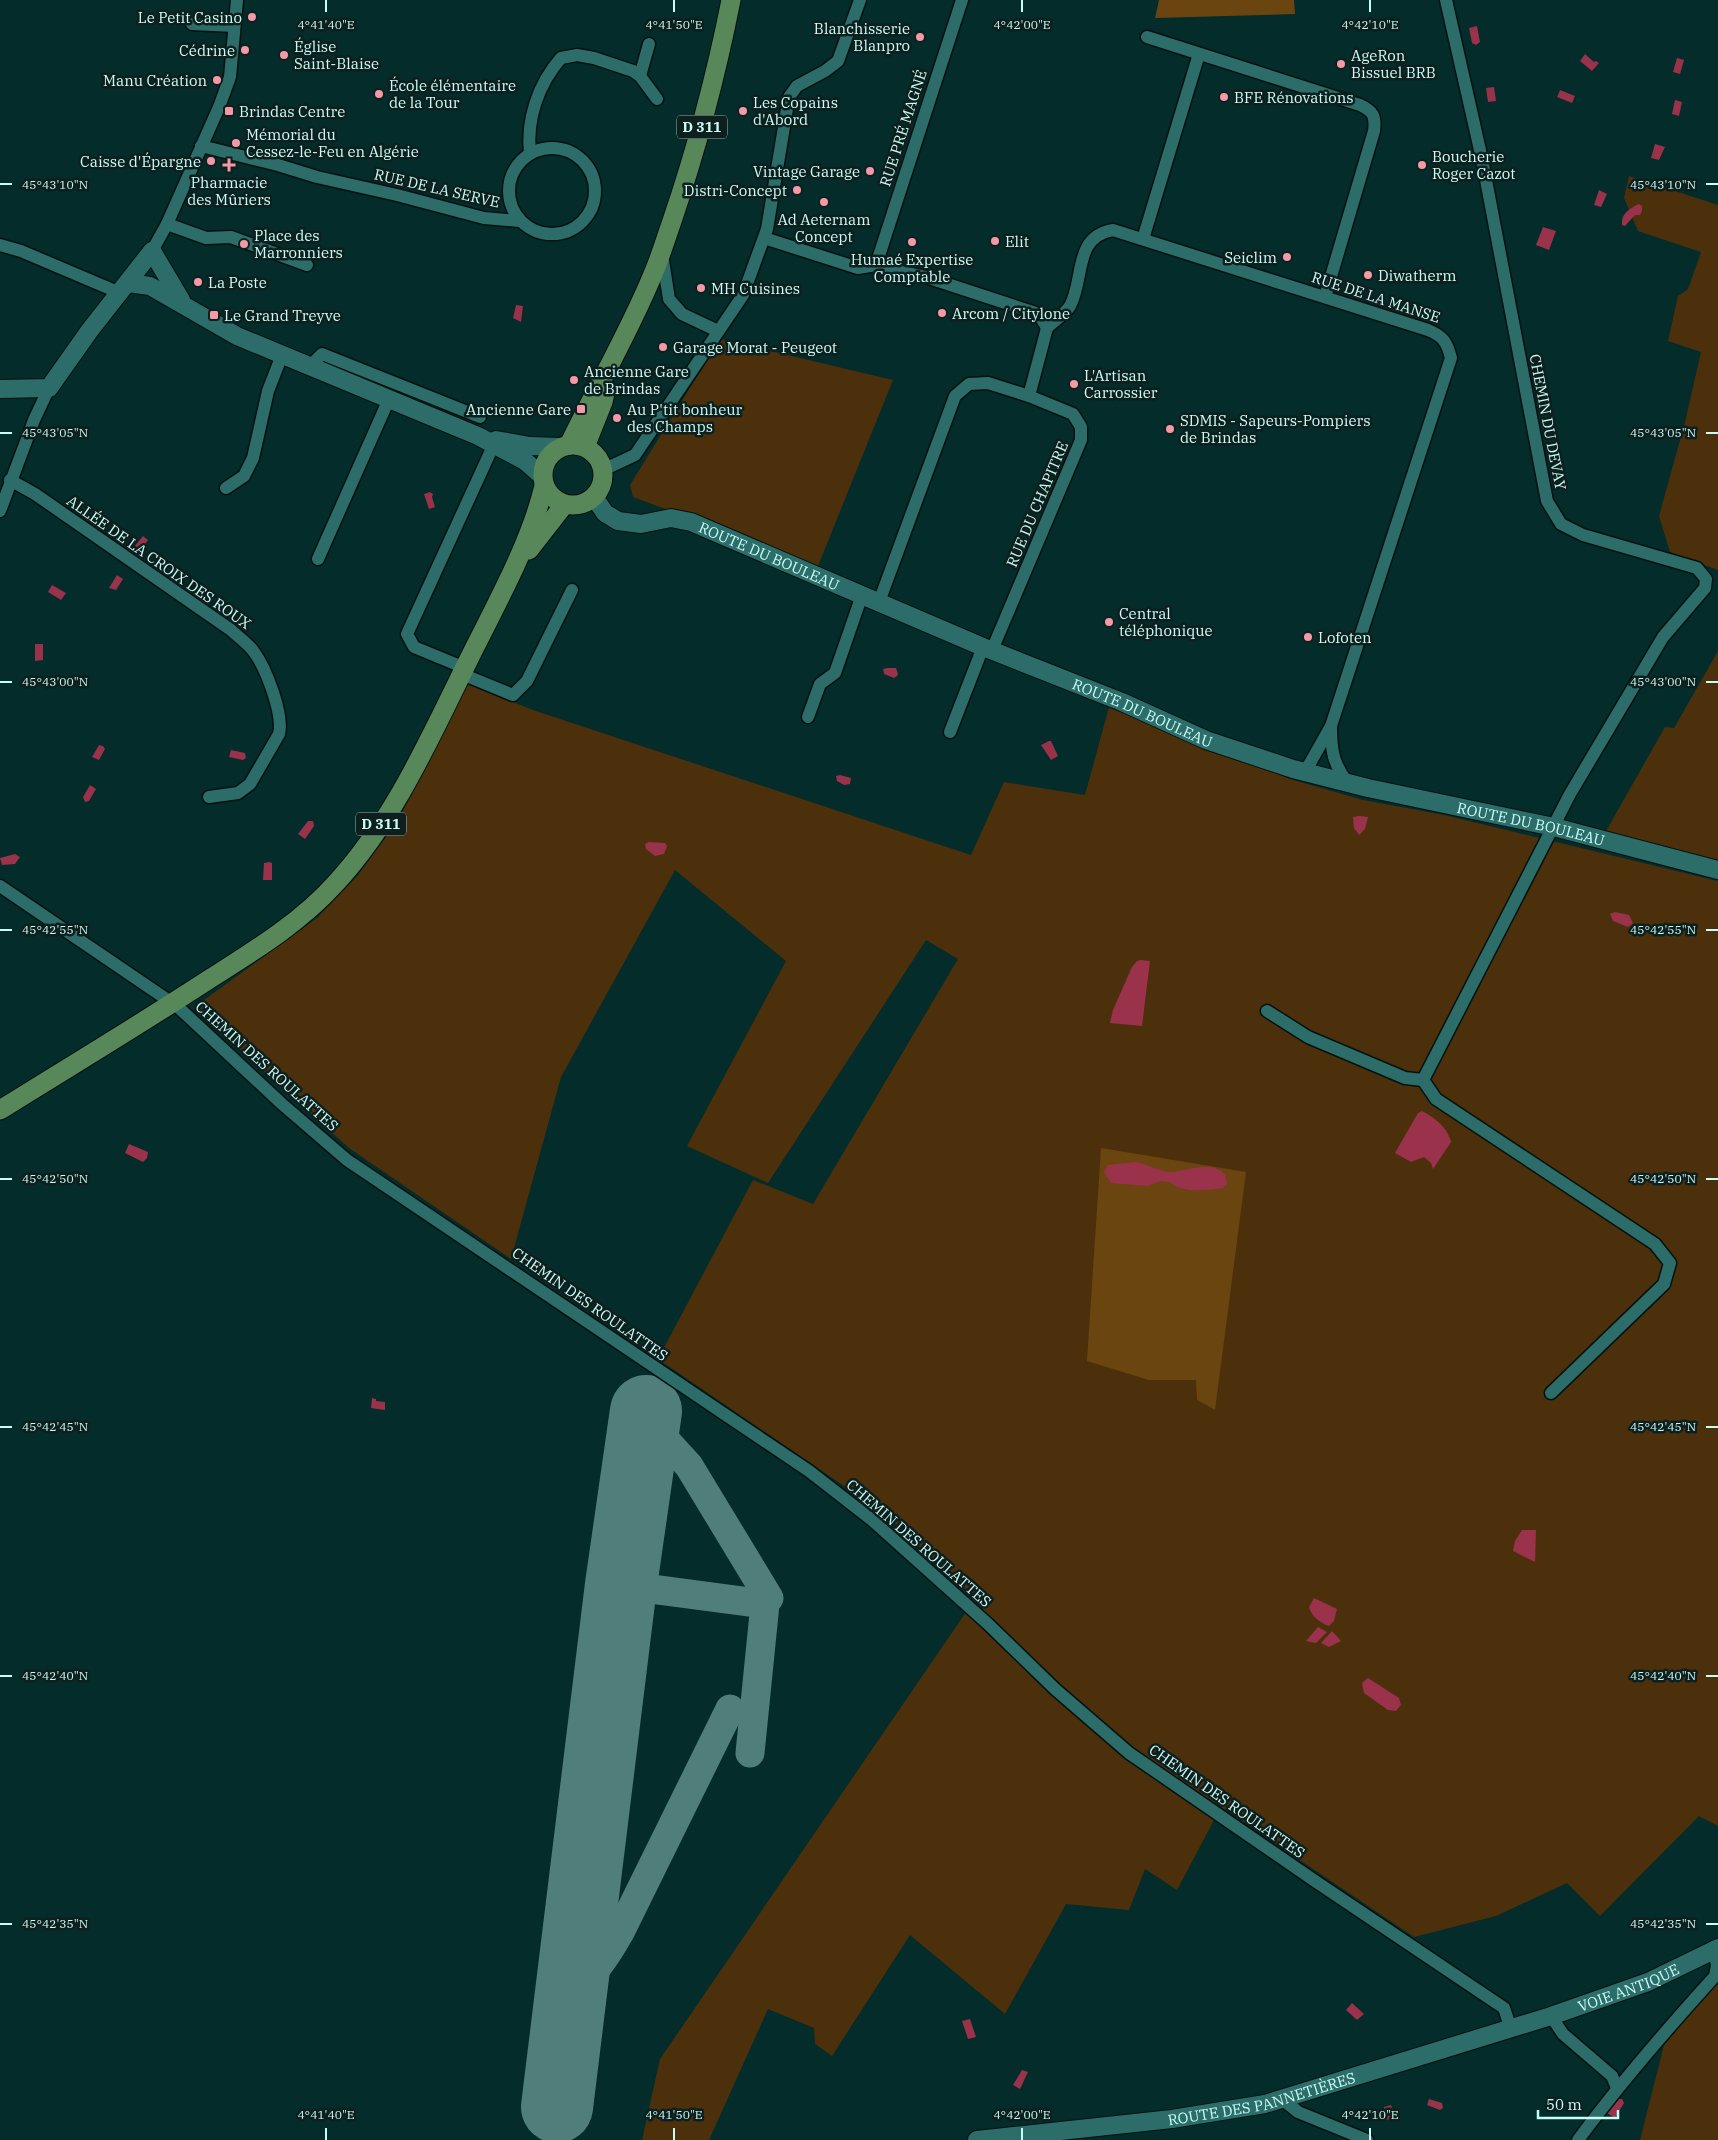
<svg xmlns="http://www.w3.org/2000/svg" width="1718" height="2140" viewBox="0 0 1718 2140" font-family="'IBM Plex Serif',serif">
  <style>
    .green { fill: #4c300b }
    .forest { fill: #6b4510 }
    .water { fill: #99324a }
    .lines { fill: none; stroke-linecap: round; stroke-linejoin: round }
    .taxiway { stroke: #507e7b; stroke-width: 29 }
    .runway { stroke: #507e7b; stroke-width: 72 }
    .street-casing { stroke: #031211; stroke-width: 15 }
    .secondary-casing { stroke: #031211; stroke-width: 20 }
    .primary-casing { stroke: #031211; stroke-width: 21 }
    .street { stroke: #2c6c69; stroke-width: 12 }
    .secondary { stroke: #2c6c69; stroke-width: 18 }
    .primary { stroke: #588859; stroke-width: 19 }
    .ticks { fill: none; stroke: #c7fdf8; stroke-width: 2 }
    .poi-dot { fill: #f39aa8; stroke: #0f1f1e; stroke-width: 2 }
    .labels { text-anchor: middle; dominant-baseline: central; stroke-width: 5; stroke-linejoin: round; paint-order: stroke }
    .shield { fill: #0f1f1e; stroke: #90bab7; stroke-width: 1 }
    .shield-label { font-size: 14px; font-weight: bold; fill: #c7fdf8 }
    .poi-label { font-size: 15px; fill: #c7fdf8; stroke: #0f1f1e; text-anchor: start }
    .street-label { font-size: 15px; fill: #c7fdf8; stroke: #0f1f1e }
    .ticks-label { font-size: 12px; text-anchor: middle; fill: #c7fdf8; stroke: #0f1f1e; stroke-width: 5; stroke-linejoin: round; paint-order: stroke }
  </style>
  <rect width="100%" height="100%" fill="#032c2a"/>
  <g class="green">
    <path d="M1629,176L1718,205V570L1670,552L1659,516L1685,422L1701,352L1668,341L1678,296L1688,289L1701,252L1638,231L1624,198Z"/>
    <path d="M720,339L893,380L818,566L633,497L630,485Z"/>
    <path d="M1718,651V860L1606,831L1665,727L1674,728Z"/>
    <path d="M466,683L533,710L971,855L1004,782L1085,795L1109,707L1290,779L1363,800L1444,815L1718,881V1826L1699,1816L1600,1916L1567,1883L1496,1916L1414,1937L1221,1807L1177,1890L1145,1869L1129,1910L1066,1904L1005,2014L910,1935L832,2056L815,2044L814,2028L768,2009L709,2140H642L660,2059L975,1599L885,1514L658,1359L753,1180L813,1204L958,959L926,940L768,1183L687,1146L786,961L675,870L561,1077L511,1259L349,1148L193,1008L317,918L359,874L399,819Z"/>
    <path d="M1718,1980V2140H1640L1664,2045Z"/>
  </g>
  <g class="forest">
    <path d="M1159,0H1294L1295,14L1155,18Z"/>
    <path d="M1101,1148L1246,1172L1215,1410L1197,1400L1196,1380H1149L1087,1361Z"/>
  </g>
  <g class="water">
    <path d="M1477,26L1480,42L1476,45L1472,43L1469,28Z"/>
    <path d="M1585,54L1594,62L1596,61L1599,63L1592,71L1580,61Z"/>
    <path d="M1677,58L1684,60L1680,74L1673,72Z"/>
    <path d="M1494,87L1496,101L1488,102L1486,88Z"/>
    <path d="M1560,90L1575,96L1572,103L1557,97Z"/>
    <path d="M1675,100L1682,102L1679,116L1672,114Z"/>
    <path d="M1655,144L1665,147L1659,160L1651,158Z"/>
    <path d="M1599,190L1607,194L1601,207L1594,205Z"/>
    <path d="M1639,204L1642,206V211L1640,215H1635L1625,226L1622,225C1621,213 1629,209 1639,204Z"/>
    <path d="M1543,227L1556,231L1549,250L1536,245Z"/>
    <path d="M516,305L523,306L521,322L513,318Z"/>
    <path d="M430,492L433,494L432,497L435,507L429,509L424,494Z"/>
    <path d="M143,536L148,540L143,547V550L139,552L134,547Z"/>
    <path d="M117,575L123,579L116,590L109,588Z"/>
    <path d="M52,585L66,593L61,600L48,592Z"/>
    <path d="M35,644H43V660L35,661Z"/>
    <path d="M888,668H896L898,674L897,676L894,678L884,674L883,669Z"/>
    <path d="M1049,741H1051L1058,756L1051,760L1041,745Z"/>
    <path d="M99,745L103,746L105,749L99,760L92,757Z"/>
    <path d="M231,750L245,753L246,758L243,760L229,757Z"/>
    <path d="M840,775L851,778L850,784L844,785L837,781L836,776Z"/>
    <path d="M90,785L96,789L89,801L85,802L83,797Z"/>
    <path d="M1359,816L1368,817L1365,829L1359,835L1354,828L1353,817Z"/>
    <path d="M308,821H313L314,826L305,839L298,834Z"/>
    <path d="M649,842L665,843L667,846L664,854L655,856L646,849L645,844Z"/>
    <path d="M15,854L20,857L15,864L2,865L0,858Z"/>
    <path d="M269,862L272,863V880H263L264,863Z"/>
    <path d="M1615,912L1629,915L1633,923L1628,927L1613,921L1610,914Z"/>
    <path d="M1141,960L1150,961L1142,1026L1110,1023L1113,1010L1132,967L1137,961Z"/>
    <path d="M1422,1111C1434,1117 1448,1128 1451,1142L1433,1169L1431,1163L1424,1157L1411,1162L1395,1153L1418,1113Z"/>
    <path d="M129,1144L148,1152L147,1158L143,1162L125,1153Z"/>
    <path d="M1136,1162C1147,1164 1160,1172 1171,1172C1186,1171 1211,1160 1225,1174L1227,1184L1223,1188C1206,1190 1183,1194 1170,1182L1161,1181L1148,1186L1111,1183L1104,1172L1108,1165Z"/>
    <path d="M372,1398L376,1399V1401L385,1402V1410L371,1408Z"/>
    <path d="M1522,1530H1536L1535,1562L1513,1551L1515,1541Z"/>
    <path d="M1314,1598L1337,1609L1334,1621L1329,1626C1320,1623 1311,1616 1309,1607Z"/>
    <path d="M1318,1627L1327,1632L1316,1643L1306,1641Z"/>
    <path d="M1332,1631L1341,1641L1329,1647L1321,1643Z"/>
    <path d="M1368,1678L1399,1698L1401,1705L1396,1711L1388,1710L1364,1693L1362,1683Z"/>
    <path d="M1352,2003L1364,2014L1357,2020L1346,2010Z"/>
    <path d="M970,2019L976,2037L968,2039L962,2021Z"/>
    <path d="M1022,2070L1028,2072L1020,2089L1013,2085Z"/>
    <path d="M1429,2099L1442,2103L1443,2108L1440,2110L1427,2105Z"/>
    <path d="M1616,2099H1622L1624,2103L1615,2118L1607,2113Z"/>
    <path d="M1391,2105L1396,2118L1386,2120L1384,2107Z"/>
  </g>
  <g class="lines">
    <g class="taxiway">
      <path d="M644,1426L669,1444L689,1466L769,1598"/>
      <path d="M621,1585L765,1604L750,1753"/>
      <path d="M570,1995C592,1977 606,1957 620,1932L730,1709"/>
    </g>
    <path class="runway" d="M557,2107L621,1585L646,1411"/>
    <defs>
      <g id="street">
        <path d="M1446,0L1482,159L1547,501L1561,524L1583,535L1697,568L1706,579L1705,588L1663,637L1570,794L1423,1080L1436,1099L1655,1244L1670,1263L1664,1284L1551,1393"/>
        <path d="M192,24L234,26"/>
        <path d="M1147,37L1360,105C1373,111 1376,116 1374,131L1325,297"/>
        <path d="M640,76L649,44"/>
        <path d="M201,146L278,165L317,177L397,195L484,218L520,221"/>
        <circle cx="552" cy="191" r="43"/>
        <path d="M530,153C526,119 539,83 561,58L577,55L594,58L633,71L640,76L657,99"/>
        <path d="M167,224L206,238L231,237L307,265"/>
        <path d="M764,238L858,268L876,265L962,0"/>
        <path d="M1143,239L1199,54"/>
        <path d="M0,245L21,251L120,293"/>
        <path d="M152,251L167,224L219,107L230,77L237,0"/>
        <path d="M662,254L669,299L682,314L718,331"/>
        <path d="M876,265L891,270L926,277L1039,314L1047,328L1029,396"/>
        <path d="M1047,328C1054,321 1065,314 1070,306C1085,278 1073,237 1113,230L1428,330C1443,336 1447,342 1451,358L1331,726L1305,772"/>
        <path d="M310,366L322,354L480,417"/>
        <path d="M603,470L635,455L743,295L767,229L789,97L797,86L825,71L838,61L860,0"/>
        <path d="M10,480L35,494L231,630C238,637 248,643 254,652C266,668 284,715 279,734L250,784L238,793L209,797"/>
        <path d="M226,488L244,476L253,458L268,391L282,355"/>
        <path d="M0,511L34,420L49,388"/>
        <path d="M318,559L389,399"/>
        <path d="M879,602L955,396L969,384L988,383L1029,396L1073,414L1081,427V440L992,650"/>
        <path d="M465,668L414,647L407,634L494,444"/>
        <path d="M462,674L513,695L527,681L572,590"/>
        <path d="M808,717L820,684L835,673L862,595"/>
        <path d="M1331,726C1331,750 1333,764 1348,783"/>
        <path d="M950,732L983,647"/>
        <path d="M0,886L178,1007L282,1104L347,1160L809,1471L872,1520L988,1624L1055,1689L1129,1753L1312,1879L1504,2008L1511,2029"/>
        <path d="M1267,1011L1308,1037L1405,1078L1423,1080"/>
        <path d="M1551,2016L1563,2034L1612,2076L1617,2088"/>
        <path d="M1282,2099L1298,2112L1367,2140"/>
        <path d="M1578,2140C1621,2082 1667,2029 1715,1976L1717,1965L1714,1951"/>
      </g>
      <g id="secondary">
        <path d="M128,283L150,286L237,336L478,436L525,461L542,476"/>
        <path d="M0,389L49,388L90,330L152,251L181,300"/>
        <path d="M496,440L530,446L560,447"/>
        <path id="s1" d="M594,497L605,513L618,521L641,524L671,518L691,522L983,647L1122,702L1206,740L1293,769L1368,788L1554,827L1718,870"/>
        <path id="s2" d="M977,2140L1172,2119L1265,2104L1551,2016L1648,1982L1718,1948"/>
      </g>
      <g id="primary">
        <circle cx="573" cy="475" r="30"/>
        <path d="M569,445C596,388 629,333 653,274C660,258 665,241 671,224C696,151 716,76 731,0"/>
        <path d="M585,447L603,402L606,388"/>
        <path d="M529,550L564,505"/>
        <path d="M0,1110C69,1067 139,1025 208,980C252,952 300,923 335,884C394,820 429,740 467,663C494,608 530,545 544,486"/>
      </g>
    </defs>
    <use href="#street" class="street-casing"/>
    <use href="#secondary" class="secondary-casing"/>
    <use href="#primary" class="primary-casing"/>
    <use href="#street" class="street"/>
    <use href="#secondary" class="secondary"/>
    <use href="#primary" class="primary"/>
  </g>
  <path class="ticks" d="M326,0V12M674,0V12M1022,0V12M1370,0V12M0,184H12M1706,184H1718M0,433H12M1706,433H1718M0,682H12M1706,682H1718M0,930H12M1706,930H1718M0,1179H12M1706,1179H1718M0,1427H12M1706,1427H1718M0,1676H12M1706,1676H1718M0,1924H12M1706,1924H1718M326,2128V2140M674,2128V2140M1022,2128V2140M1370,2128V2140"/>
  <g class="poi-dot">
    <circle cx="252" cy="17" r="5"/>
    <circle cx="920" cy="37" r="5"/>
    <circle cx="245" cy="50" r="5"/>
    <circle cx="284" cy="55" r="5"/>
    <circle cx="1341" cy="64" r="5"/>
    <circle cx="217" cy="80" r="5"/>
    <circle cx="379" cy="94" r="5"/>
    <circle cx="1224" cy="97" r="5"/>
    <rect x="224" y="106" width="10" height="10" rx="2.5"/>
    <circle cx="743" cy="111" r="5"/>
    <circle cx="236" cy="143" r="5"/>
    <circle cx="211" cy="161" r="5"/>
    <path d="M226.5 157.5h5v5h5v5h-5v5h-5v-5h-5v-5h5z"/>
    <circle cx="1422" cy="165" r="5"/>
    <circle cx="870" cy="171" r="5"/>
    <circle cx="797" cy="190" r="5"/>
    <circle cx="824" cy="202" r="5"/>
    <circle cx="995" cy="241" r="5"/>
    <circle cx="912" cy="242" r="5"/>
    <circle cx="244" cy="244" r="5"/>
    <circle cx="1287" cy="257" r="5"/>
    <circle cx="1368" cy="275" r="5"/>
    <circle cx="198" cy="282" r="5"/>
    <circle cx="701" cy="288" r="5"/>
    <circle cx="942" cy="313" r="5"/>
    <rect x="209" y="310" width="10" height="10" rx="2.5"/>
    <circle cx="663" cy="347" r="5"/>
    <circle cx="574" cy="380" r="5"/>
    <circle cx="1074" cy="384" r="5"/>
    <rect x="576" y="404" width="10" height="10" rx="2.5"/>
    <circle cx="617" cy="418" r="5"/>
    <circle cx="1170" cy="429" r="5"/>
    <circle cx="1109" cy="622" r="5"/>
    <circle cx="1308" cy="637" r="5"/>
  </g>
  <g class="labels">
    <g class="shield">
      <rect x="677" y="115.5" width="50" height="23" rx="4"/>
      <rect x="356" y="812.5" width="50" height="23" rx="4"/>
    </g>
    <g class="shield-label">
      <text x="702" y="127">D 311</text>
      <text x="381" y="824">D 311</text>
    </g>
    <g class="poi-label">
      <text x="242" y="17" text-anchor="end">Le Petit Casino</text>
      <text x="910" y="28" text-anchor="end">Blanchisserie<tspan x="910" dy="17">Blanpro</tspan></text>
      <text x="294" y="46">Église<tspan x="294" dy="17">Saint-Blaise</tspan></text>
      <text x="235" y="50" text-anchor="end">Cédrine</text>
      <text x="1351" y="55">AgeRon<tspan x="1351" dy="17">Bissuel BRB</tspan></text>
      <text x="207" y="80" text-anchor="end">Manu Création</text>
      <text x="389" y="85">École élémentaire<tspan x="389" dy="17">de la Tour</tspan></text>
      <text x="1234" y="97">BFE Rénovations</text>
      <text x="753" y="102">Les Copains<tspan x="753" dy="17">d'Abord</tspan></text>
      <text x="239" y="111">Brindas Centre</text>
      <text x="246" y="134">Mémorial du<tspan x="246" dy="17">Cessez-le-Feu en Algérie</tspan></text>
      <text x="1432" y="156">Boucherie<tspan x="1432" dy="17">Roger Cazot</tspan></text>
      <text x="201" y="161" text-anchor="end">Caisse d'Épargne</text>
      <text x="860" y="171" text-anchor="end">Vintage Garage</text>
      <text x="229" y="182" text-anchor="middle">Pharmacie<tspan x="229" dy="17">des Mûriers</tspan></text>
      <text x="787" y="190" text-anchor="end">Distri-Concept</text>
      <text x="824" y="219" text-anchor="middle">Ad Aeternam<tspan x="824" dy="17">Concept</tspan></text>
      <text x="254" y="235">Place des<tspan x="254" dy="17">Marronniers</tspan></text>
      <text x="1005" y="241">Elit</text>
      <text x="1277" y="257" text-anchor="end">Seiclim</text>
      <text x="912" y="259" text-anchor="middle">Humaé Expertise<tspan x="912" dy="17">Comptable</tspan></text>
      <text x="1378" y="275">Diwatherm</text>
      <text x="208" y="282">La Poste</text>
      <text x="711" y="288">MH Cuisines</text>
      <text x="952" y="313">Arcom / Citylone</text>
      <text x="224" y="315">Le Grand Treyve</text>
      <text x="673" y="347">Garage Morat - Peugeot</text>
      <text x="584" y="371">Ancienne Gare<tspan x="584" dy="17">de Brindas</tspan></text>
      <text x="1084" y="375">L'Artisan<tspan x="1084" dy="17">Carrossier</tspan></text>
      <text x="571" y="409" text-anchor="end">Ancienne Gare</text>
      <text x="627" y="409">Au P'tit bonheur<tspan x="627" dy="17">des Champs</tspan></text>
      <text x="1180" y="420">SDMIS - Sapeurs-Pompiers<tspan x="1180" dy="17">de Brindas</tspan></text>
      <text x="1119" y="613">Central<tspan x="1119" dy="17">téléphonique</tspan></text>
      <text x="1318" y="637">Lofoten</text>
    </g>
    <g class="street-label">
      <text transform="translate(903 128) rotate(-72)">RUE PRÉ MAGNÉ</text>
      <text transform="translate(437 188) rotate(13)">RUE DE LA SERVE</text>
      <text transform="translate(1376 297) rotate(18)">RUE DE LA MANSE</text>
      <text transform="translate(1548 422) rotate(79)">CHEMIN DU DEVAY</text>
      <text transform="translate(1037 504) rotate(-67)">RUE DU CHAPITRE</text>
      <text stroke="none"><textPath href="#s1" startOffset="194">ROUTE DU BOULEAU</textPath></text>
      <text transform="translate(159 562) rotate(35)">ALLÉE DE LA CROIX DES ROUX</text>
      <text stroke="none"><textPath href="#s1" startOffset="599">ROUTE DU BOULEAU</textPath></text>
      <text stroke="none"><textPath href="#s1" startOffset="1004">ROUTE DU BOULEAU</textPath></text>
      <text transform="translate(267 1066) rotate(42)">CHEMIN DES ROULATTES</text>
      <text transform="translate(590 1304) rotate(35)">CHEMIN DES ROULATTES</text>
      <text transform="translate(919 1543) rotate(41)">CHEMIN DES ROULATTES</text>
      <text transform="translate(1227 1801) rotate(35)">CHEMIN DES ROULATTES</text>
      <text stroke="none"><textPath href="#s2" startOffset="672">VOIE ANTIQUE</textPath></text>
      <text stroke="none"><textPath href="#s2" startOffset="288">ROUTE DES PANNETIÈRES</textPath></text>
    </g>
  </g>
  <g class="ticks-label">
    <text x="326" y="29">4°41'40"E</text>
    <text x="674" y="29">4°41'50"E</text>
    <text x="1022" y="29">4°42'00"E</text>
    <text x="1370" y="29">4°42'10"E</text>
    <text x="55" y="189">45°43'10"N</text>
    <text x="1663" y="189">45°43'10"N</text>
    <text x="55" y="437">45°43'05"N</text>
    <text x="1663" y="437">45°43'05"N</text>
    <text x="55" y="686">45°43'00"N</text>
    <text x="1663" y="686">45°43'00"N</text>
    <text x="55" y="934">45°42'55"N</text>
    <text x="1663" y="934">45°42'55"N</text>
    <text x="55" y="1183">45°42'50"N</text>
    <text x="1663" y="1183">45°42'50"N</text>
    <text x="55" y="1431">45°42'45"N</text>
    <text x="1663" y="1431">45°42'45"N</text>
    <text x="55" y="1680">45°42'40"N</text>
    <text x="1663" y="1680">45°42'40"N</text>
    <text x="55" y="1928">45°42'35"N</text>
    <text x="1663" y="1928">45°42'35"N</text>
    <text x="326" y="2119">4°41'40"E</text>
    <text x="674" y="2119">4°41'50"E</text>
    <text x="1022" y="2119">4°42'00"E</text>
    <text x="1370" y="2119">4°42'10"E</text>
  </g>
  <path d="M1538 2110v8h80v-8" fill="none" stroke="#c7fdf8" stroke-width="2.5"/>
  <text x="1546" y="2110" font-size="15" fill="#c7fdf8" stroke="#0f1f1e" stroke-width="4" paint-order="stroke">50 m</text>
</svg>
